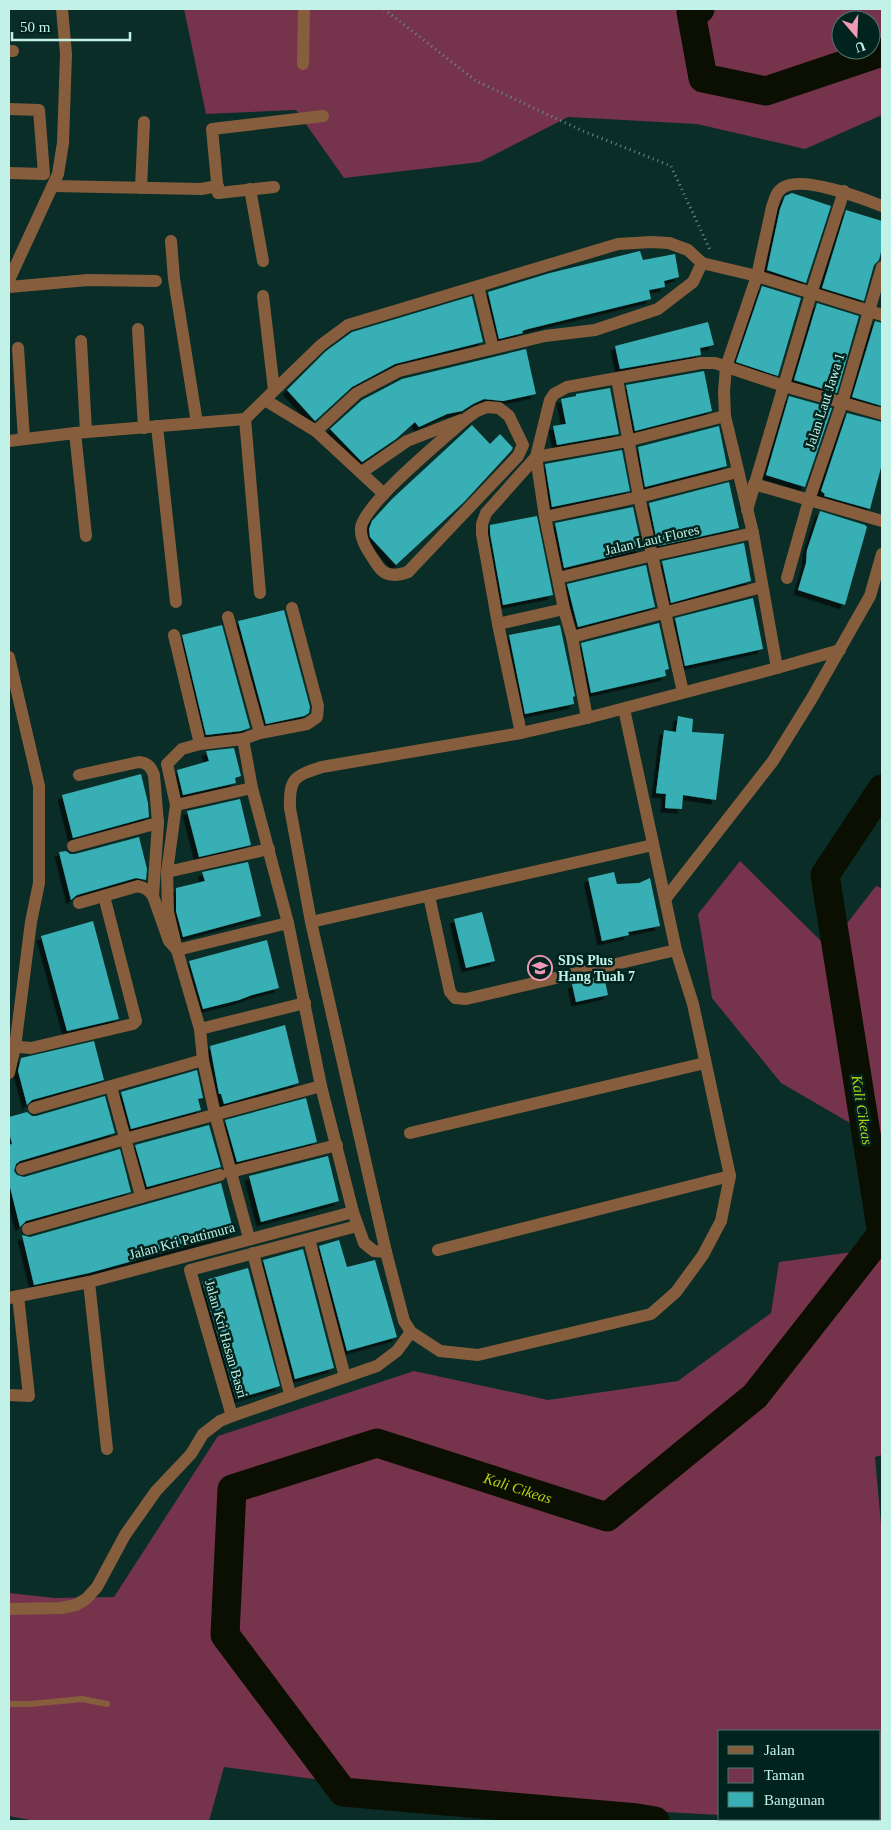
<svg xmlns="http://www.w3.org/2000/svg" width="891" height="1830" viewBox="0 0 891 1830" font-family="'Times New Roman',serif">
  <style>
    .green { fill: #76334c; fill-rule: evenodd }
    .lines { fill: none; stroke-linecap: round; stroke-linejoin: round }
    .river { stroke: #0b0f01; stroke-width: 29 }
    .building { fill: #38afb4; filter: url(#shadow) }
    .path { stroke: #679088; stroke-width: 3; stroke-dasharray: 1 4; stroke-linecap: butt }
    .lane { stroke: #875e3d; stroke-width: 6 }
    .street { stroke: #875e3d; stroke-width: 12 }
    .labels { text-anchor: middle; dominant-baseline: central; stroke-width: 5; stroke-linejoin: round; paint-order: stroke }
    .street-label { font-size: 14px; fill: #c2f2e7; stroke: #01231d }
    .poi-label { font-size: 14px; font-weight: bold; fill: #c2f2e7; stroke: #01231d; text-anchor: start }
    .water-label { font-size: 15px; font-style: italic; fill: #b7d312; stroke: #01231d }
  </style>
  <defs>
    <filter id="shadow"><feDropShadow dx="-4.5" dy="4.5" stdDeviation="0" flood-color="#0009"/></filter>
  </defs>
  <rect width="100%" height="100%" fill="#0a2d27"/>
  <g class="green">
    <path d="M184,9H882V115L805,149L697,124L568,117L480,162L344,178L296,110L206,114ZM841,20H871V50H841Z"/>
    <path d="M740,861L828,948L876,886L882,888V1202L876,1138L781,1083L712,998L698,914Z"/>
    <path d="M882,1248V1455L875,1457L882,1536V1821H829L784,1819H880V1731H720V1815L487,1802L224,1767L209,1821H35L9,1816V1593L55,1598L114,1597L218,1436L414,1371L548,1400L678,1381L771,1313L779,1262Z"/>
  </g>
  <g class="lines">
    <g class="river">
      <path d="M700,9L691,12L703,78L766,91L882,52"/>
      <path id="s1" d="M655,1821L637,1818L343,1792L225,1635L232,1489L377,1443L607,1517L755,1396L882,1234L825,875L882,789"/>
    </g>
  </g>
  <g class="building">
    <path d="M792,193L831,206L806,283L767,270L780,209L785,196Z"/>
    <path d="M846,210L882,221V248L879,260L874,265L864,301L822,288Z"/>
    <path d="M640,251L643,260L675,254L679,277L664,281L665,287L649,290L651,299L528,329L522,331L523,333L499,339L488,292L550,273Z"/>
    <path d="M762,286L801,298L778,376L736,362Z"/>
    <path d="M472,296L483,342L395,364L352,387L315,421L287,390L326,351L352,332Z"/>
    <path d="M817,303L859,316L837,393L794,380Z"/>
    <path d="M875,321L882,323V406L852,397Z"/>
    <path d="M708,322L714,345L700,348L701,355L620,369L615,346Z"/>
    <path d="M526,349L536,394L503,401L484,399L473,404L462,411L447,414L419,427L415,422L396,439L362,462L330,429L362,400L402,379Z"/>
    <path d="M704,371L712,411L635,431L626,385Z"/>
    <path d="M610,388L619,434L557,445L553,426L566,424L561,399L576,396V394Z"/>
    <path d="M789,396L832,408L805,487L766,475Z"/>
    <path d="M847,413L882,422V464L870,509L824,496L825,494L821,491Z"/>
    <path d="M472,425L490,444L500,434L513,448L511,451L464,502L396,565L370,537L369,529L372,521L392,499Z"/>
    <path d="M719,426L727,466L645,487L638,447Z"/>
    <path d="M622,450L630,491L552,507L545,464Z"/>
    <path d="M729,482L739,528L658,546L649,503Z"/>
    <path d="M633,507L642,549L564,568L555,523Z"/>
    <path d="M820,511L865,525L867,527L845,605L798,590L806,563L807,550Z"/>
    <path d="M537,516L553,595L503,605L490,533V525Z"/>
    <path d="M744,543L751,581L671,603L662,561Z"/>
    <path d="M646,565L655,607L578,627L567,584Z"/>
    <path d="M753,598L763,649L685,666L675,618Z"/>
    <path d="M284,610L310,707L309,713L304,716L266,724L238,621Z"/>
    <path d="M659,623L669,669L665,670L666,676L591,693L581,643Z"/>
    <path d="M222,625L250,728L241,731L206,735L182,635Z"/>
    <path d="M560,625L575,696L573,697L574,704L525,714L509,635Z"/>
    <path d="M678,716L693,719L692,732L724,734L716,800L683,795L682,809L665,808L666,794L656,793L664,730L676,732Z"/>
    <path d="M234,748L241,776L235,778L236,783L183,795L177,770L209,761L206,751Z"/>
    <path d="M141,774L148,803L149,817L73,838L62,795Z"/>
    <path d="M240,799L251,845L199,857L187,811Z"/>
    <path d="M139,837L147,869L146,880L136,878L77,895L71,900L59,852L66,851L70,854H75Z"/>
    <path d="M248,862L261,916L183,937L176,911V888L205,881L202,872Z"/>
    <path d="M614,872L617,884L639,883L650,878L660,926L628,932L629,935L602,941L588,878Z"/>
    <path d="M482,912L495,961L466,968L454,919Z"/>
    <path d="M93,921L119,1019L67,1031L41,936Z"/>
    <path d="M267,940L279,988L252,995L239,1000L203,1009L189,961Z"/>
    <path d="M604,976L608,995L576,1002L572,984Z"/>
    <path d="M285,1025L299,1083L224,1104L221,1094H219L210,1046Z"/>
    <path d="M94,1041L104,1080L32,1100L27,1105L18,1071L21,1058Z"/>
    <path d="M197,1070L203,1098L198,1099L201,1110L131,1129L121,1092Z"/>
    <path d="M105,1096L115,1133L20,1161L16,1164L14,1171L17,1175L24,1177L120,1149L131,1192L26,1221L20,1227L9,1183V1145L12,1144L9,1131V1117L27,1112L32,1116H36Z"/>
    <path d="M306,1098L317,1142L237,1162L225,1120Z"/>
    <path d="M209,1125L221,1167L147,1187L135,1145Z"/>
    <path d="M328,1156L339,1201L261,1222L249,1176Z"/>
    <path d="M221,1183L234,1233L89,1273L34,1285L22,1235L30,1237Z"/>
    <path d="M339,1240L347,1267L375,1260L397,1337L347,1351L319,1246Z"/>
    <path d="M303,1249L334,1368L295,1379L263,1260Z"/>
    <path d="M248,1268L280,1386L236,1399L202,1281Z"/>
  </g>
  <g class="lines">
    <path class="path" d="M384,9L476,81L583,131L671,166L710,250"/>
    <path class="lane" d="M9,1704H30L82,1699L107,1704"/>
    <g class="street">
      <path d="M9,51H13"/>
      <path d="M303,64L304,9"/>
      <path d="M9,109L39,110L44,174L9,173"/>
      <path d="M53,186L201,189L218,186"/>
      <path d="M274,187L218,193L212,129L323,116"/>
      <path d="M141,188L144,122"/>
      <path d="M250,189L263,261"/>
      <path d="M171,241L174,279L197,423"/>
      <path d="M9,280L58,174L63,143L66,54L62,9"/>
      <path d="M478,286L493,348"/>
      <path d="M9,287L88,280L156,281"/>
      <path d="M263,296L274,390"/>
      <path d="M138,329L144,428"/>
      <path d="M81,341L86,432"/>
      <path d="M18,348L24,439"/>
      <path d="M617,379L639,497L683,692"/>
      <path d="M265,400L316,431L384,494"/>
      <path d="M487,407L499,408L509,416L523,445L518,456L408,572C397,576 385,577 378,566C371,555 360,542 361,528C363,504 447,436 468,417L477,411Z"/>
      <path d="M245,419L260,593"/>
      <path d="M157,426L176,602"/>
      <path d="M316,431L357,393L399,371L545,336L595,330L658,309L693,282L702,263"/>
      <path d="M75,433L86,536"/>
      <path d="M9,441L75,433L245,419L321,345L348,325L618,244L651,242L669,243L688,250L702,263L757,276L882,315"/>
      <path d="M362,472L407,441L461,420"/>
      <path d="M754,484L882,521"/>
      <path d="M747,510L811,294L844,191"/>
      <path d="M545,517L639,497L737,472"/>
      <path d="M558,578L653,555L753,533"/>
      <path d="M787,578L809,500L842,403L882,267"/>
      <path d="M292,608L318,706L317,717L307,724L260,733L243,739L252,788L288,923L321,1086L353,1212L364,1243L374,1251L386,1252"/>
      <path d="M228,617L260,733"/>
      <path d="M498,624L564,609"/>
      <path d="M174,635L200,744"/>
      <path d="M572,637L762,587"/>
      <path d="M9,657L39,786V883L31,922L15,1047L9,1073"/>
      <path d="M777,668L753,533L725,416L724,391L726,367L757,276L772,207C775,199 776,191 784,187C804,176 862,198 882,206"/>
      <path d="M624,709L676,950L693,1004L730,1176L721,1221L703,1255L676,1292L651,1314L478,1355L440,1351L411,1332L404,1321L386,1252L311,922L290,808C289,777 295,776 322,767L521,733L587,718L777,668L840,650"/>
      <path d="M587,718L572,637L564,609L545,517L536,457L550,400L554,394L567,387L701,363H715L784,386L882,414"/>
      <path d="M521,733L498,624L482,534V524L486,513L536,457L627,441L725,416"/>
      <path d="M243,739L200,744L182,749L167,764L176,805L167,872L168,912L177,950L200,1029L203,1060L215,1114L249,1238"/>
      <path d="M79,775L139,762C148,763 151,767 154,775L158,823L153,896"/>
      <path d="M176,805L252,788"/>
      <path d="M73,846L158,823"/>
      <path d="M167,872L269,849"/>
      <path d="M429,896L450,992L455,998L466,999L676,950"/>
      <path d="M666,898L773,761L812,698L870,596L882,554"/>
      <path d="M79,903L138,886C145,888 149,890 153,896L169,941L177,950L288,923"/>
      <path d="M311,922L653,845"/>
      <path d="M200,1029L305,1003"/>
      <path d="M9,1046L31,1048L133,1024L136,1021L104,896"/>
      <path d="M111,1087L141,1196"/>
      <path d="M34,1108L203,1060"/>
      <path d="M410,1133L705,1063"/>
      <path d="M22,1169L125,1139L321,1086"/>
      <path d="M230,1172L337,1145"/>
      <path d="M28,1229L220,1175"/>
      <path d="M309,1239L345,1377"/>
      <path d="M438,1250L730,1176"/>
      <path d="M253,1253L290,1394"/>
      <path d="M89,1282L107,1449"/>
      <path d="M9,1298L89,1282L353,1212"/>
      <path d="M9,1395L29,1396L18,1296"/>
      <path d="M232,1416L190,1270L357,1226"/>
      <path d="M9,1609L61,1608L76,1605L86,1599L97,1587L125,1535L156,1491L191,1454L203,1434L220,1421L232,1416L377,1366L397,1351L411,1332"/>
    </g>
  </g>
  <defs>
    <symbol id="school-ring" viewBox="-11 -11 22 22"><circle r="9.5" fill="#01231d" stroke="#f09ab6" stroke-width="1.5"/><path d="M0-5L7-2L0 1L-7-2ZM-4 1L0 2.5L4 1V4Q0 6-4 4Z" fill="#f09ab6"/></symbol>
  </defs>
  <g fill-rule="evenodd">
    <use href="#school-ring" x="526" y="954" width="28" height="28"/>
  </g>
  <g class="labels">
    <g class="street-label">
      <text transform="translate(825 401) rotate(-72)">Jalan Laut Jawa 1</text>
      <text transform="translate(652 540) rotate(-13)">Jalan Laut Flores</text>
      <text transform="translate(182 1241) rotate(-15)">Jalan Kri Pattimura</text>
      <text transform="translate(226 1339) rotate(74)">Jalan Kri Hasan Basri</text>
    </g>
    <g class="poi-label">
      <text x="558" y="960">SDS Plus<tspan x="558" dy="16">Hang Tuah 7</tspan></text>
    </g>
    <g class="water-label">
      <text transform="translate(862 1110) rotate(81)">Kali Cikeas</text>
      <text stroke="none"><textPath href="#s1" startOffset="956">Kali Cikeas</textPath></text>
    </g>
  </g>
  <rect width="891" height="1830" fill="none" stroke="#c2f2e7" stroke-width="20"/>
  <rect x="718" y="1730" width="162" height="90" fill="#01231d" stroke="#4e766e"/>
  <rect x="728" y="1746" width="25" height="8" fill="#875e3d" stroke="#4e766e"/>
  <text x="764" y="1755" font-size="15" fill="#c2f2e7">Jalan</text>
  <rect x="728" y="1768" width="25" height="15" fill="#76334c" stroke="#4e766e"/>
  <text x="764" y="1780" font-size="15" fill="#c2f2e7">Taman</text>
  <rect x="728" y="1792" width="25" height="15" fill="#38afb4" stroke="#4e766e"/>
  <text x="764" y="1805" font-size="15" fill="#c2f2e7">Bangunan</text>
  <g transform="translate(856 35) rotate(161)"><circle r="24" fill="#01231d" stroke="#4e766e"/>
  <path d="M0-4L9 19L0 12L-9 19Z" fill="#f09ab6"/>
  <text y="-8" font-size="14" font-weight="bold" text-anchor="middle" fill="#c2f2e7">U</text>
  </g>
  <path d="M12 32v8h118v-8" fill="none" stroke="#c2f2e7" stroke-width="2.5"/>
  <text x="20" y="32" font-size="15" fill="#c2f2e7" stroke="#01231d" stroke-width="4" paint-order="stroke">50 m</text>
</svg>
